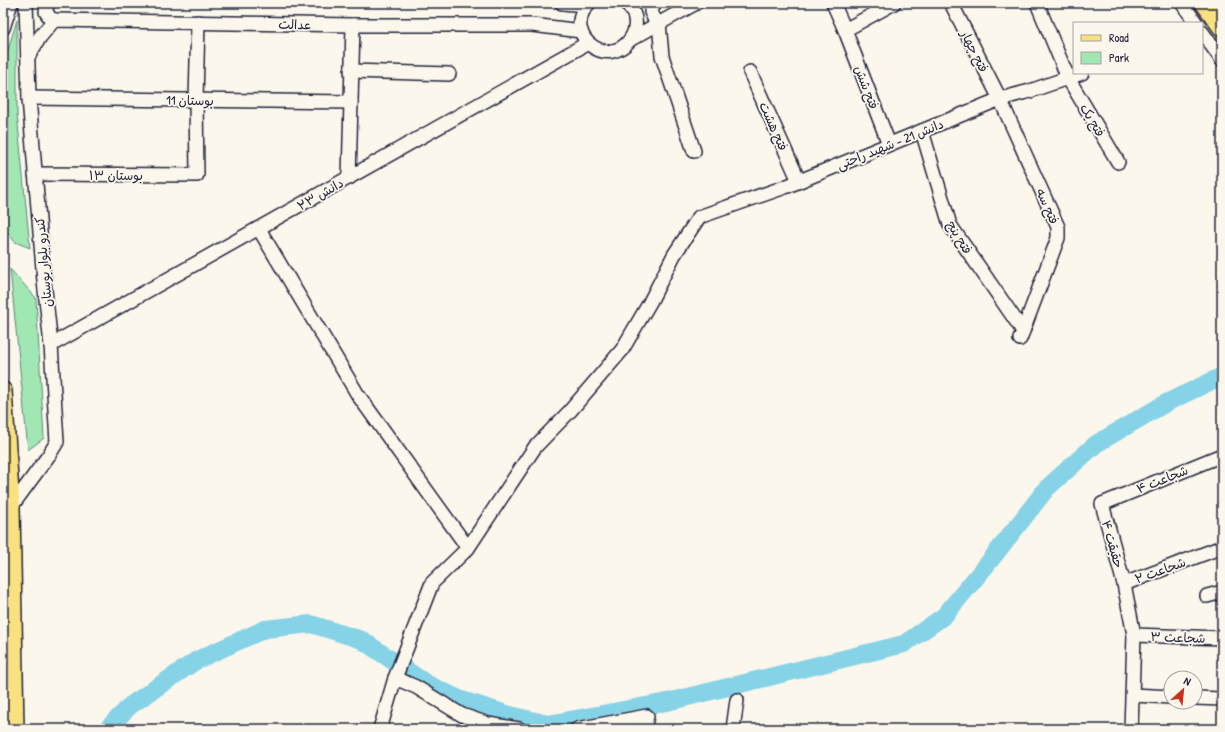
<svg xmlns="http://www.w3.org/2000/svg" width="1225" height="732" viewBox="0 0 1225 732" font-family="'Patrick Hand','Playpen Sans Arabic',sans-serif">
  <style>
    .green { fill: #a0e7b4; stroke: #618478 }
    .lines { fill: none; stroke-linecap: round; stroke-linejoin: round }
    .river { stroke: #86d2e6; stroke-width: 18 }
    .minor-casing { stroke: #22223b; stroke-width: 16 }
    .major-casing { stroke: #22223b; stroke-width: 20 }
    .minor { stroke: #fbf7ec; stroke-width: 13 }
    .major { stroke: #fae180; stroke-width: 17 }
    .labels { text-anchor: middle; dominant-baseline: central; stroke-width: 3.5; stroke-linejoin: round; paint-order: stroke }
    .street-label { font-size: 13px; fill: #22223b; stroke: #fbf7ec }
  </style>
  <rect width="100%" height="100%" fill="#fbf7ec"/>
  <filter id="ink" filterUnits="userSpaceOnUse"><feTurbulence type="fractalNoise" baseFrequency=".025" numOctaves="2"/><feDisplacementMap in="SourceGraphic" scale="8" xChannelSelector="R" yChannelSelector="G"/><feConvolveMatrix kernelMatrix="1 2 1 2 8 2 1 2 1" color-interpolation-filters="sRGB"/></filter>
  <g filter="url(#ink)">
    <g class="green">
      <path d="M17,20V114L30,248L15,242L3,227V66Z"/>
      <path d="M10,269L36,298L44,438L28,450Z"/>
    </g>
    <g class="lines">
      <path class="river" d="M107,729L131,705L197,660L265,629L311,624L362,640L427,684L459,699L510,715L548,724L667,702L904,644L944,616L989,562L1047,488L1096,444L1166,403L1222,376"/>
      <defs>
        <g id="minor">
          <path d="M47,3L46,12L50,18L54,20"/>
          <path d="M562,3L586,5"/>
          <path d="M589,3C582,10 579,19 580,28C582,36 586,42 592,46C619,66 652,27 626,3"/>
          <path d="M654,3L651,12L654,18L659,23L662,56L694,151"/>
          <path d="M833,3L845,30L894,3"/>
          <path d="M951,3L1000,99L1058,227V238L1020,339"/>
          <path d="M1037,3L1068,78L1118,162"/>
          <path d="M1182,3L1196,23"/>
          <path d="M3,28L11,3"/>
          <path d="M845,30L889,144"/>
          <path d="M1202,32L1222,60"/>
          <path d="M631,39L696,3"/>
          <path d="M28,57L40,37L54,20L353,25H532L581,31"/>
          <path d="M351,71L449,74"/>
          <path d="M750,72L799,181"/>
          <path d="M29,98L351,102"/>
          <path d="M922,131L950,225L1023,331"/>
          <path d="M35,174L197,175L196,100L198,22"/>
          <path d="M349,178L353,25"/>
          <path d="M259,229L358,395L468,548"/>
          <path d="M51,345L588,43"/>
          <path d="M11,507L49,455L57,442L51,345L44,281L29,98L26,3"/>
          <path d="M1124,584L1222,547"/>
          <path d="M1207,596L1222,592"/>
          <path d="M1134,635L1222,638"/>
          <path d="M395,678L416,687L462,715L488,724L519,729"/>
          <path d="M1133,695L1171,697"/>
          <path d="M1195,698L1222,699"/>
          <path d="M380,729L395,678L432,583L468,548L535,447L570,411L622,350L650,302L674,255L699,217L785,187L1000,99L1030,91L1082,73"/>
          <path d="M577,729L647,716L644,729"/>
          <path d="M733,729L737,700"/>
          <path d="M1131,729L1134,635L1124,584L1102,504L1222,455"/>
        </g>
        <g id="major">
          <path d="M1204,3L1222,28"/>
          <path d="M3,391L11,507L15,729"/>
        </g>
      </defs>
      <use href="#minor" class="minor-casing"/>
      <use href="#major" class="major-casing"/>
      <use href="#minor" class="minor"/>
      <use href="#major" class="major"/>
    </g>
  </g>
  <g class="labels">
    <g class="street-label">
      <text transform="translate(295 24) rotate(1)">عدالت</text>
      <text transform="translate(975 51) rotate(63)">فتح چهار</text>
      <text transform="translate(867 87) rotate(69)">فتح شش</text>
      <text transform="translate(190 100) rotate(1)">بوستان 11</text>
      <text transform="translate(1093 120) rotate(59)">فتح یک</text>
      <text transform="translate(774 126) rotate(66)">فتح هشت</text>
      <text transform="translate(890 144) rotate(-22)">دانش 21 - شهید راحتی</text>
      <text x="116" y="175">بوستان ۱۳</text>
      <text transform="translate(320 194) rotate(-30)">دانش ۲۳</text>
      <text transform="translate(1048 206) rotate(66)">فتح سه</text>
      <text transform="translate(960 237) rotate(59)">فتح پنج</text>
      <text transform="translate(43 262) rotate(-95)">کندرو بلوار بوستان</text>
      <text transform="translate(1162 479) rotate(-22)">شجاعت ۴</text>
      <text transform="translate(1113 544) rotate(74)">حقیقت ۴</text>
      <text transform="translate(1160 570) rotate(-20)">شجاعت ۲</text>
      <text transform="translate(1178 637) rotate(2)">شجاعت ۳</text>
    </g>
  </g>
  <rect width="1225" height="732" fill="none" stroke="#fbf7ec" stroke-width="16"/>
  <rect x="8" y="8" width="1209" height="716" fill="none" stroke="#22223b" stroke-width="1.5" filter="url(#ink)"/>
  <rect x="1073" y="22" width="130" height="52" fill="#fbf7ec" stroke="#a4a2a5"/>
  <rect x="1081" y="35" width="20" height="6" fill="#fae180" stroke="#a4a2a5"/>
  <text x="1109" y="42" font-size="12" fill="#22223b">Road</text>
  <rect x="1081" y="52" width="20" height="12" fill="#a0e7b4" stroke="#a4a2a5"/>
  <text x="1109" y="62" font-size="12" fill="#22223b">Park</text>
  <g transform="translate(1183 690) rotate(27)"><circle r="19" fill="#fbf7ec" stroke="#a4a2a5"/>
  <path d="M0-3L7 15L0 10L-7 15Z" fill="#c8321e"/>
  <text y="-6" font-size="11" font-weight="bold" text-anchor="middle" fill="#22223b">N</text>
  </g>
</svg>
